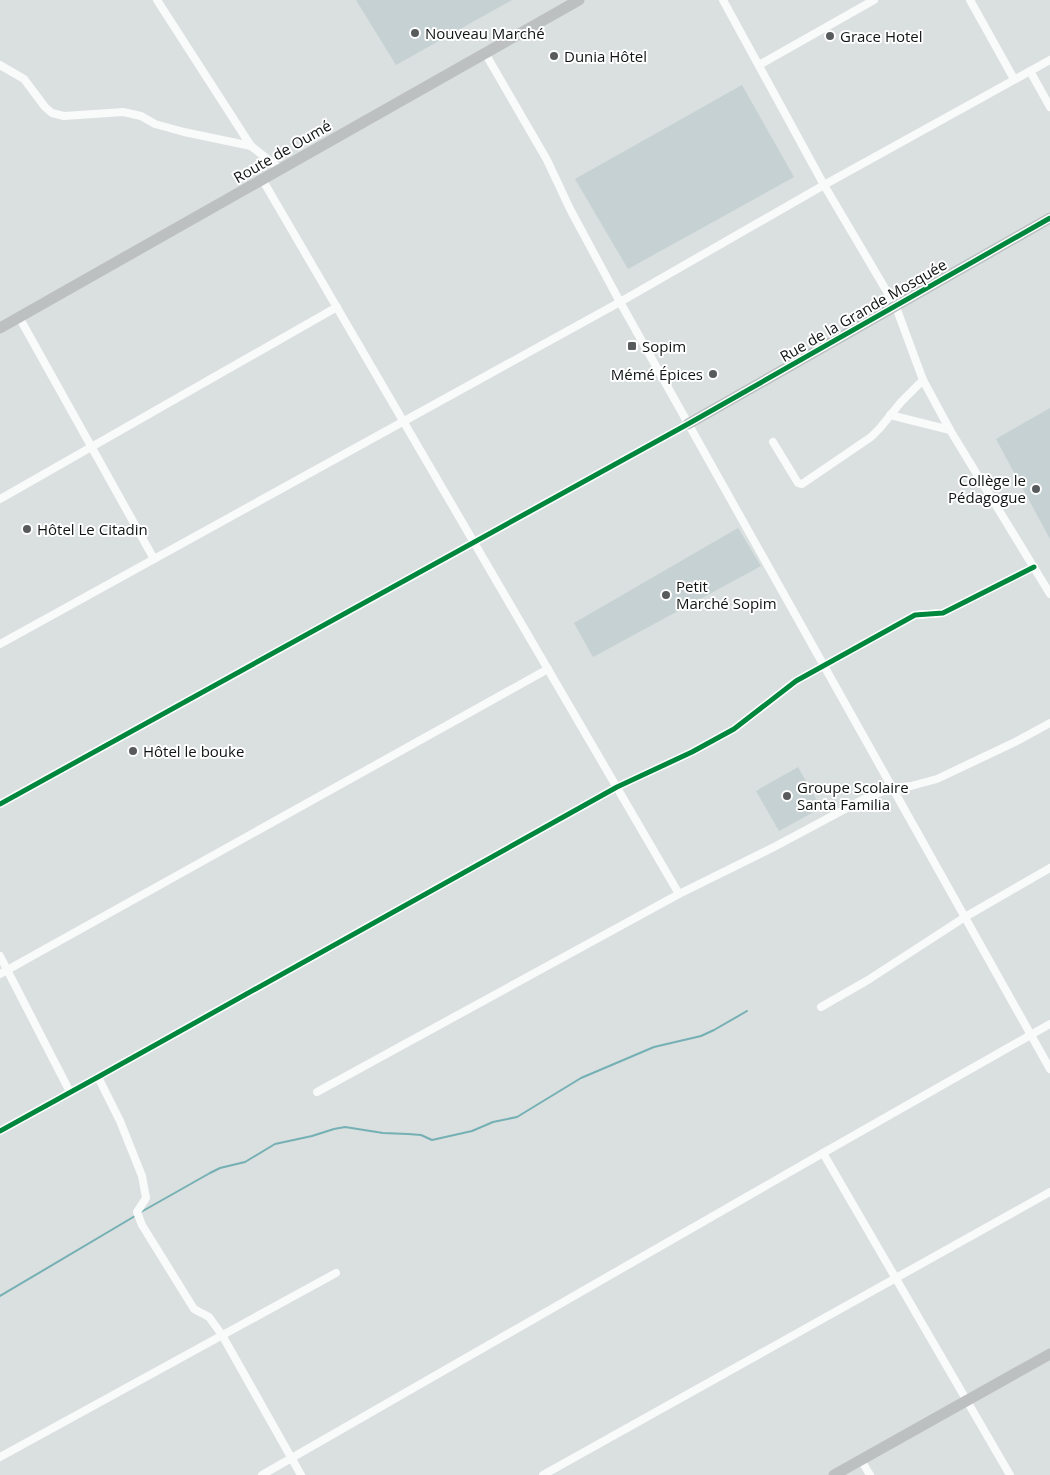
<svg xmlns="http://www.w3.org/2000/svg" width="1050" height="1475" viewBox="0 0 1050 1475" font-family="'Open Sans',sans-serif">
  <style>
    .built { fill: #c5d1d2 }
    .lines { fill: none; stroke-linecap: round; stroke-linejoin: round }
    .stream { stroke: #74b0b4; stroke-width: 2 }
    .street { stroke: #f9fafa; stroke-width: 8 }
    .secondary { stroke: #bcc0c0; stroke-width: 11 }
    .cycleway-casing { stroke: #fff; stroke-width: 8 }
    .cycleway { stroke: #00873e; stroke-width: 5 }
    .poi-dot { fill: #575b5c; stroke: #fff; stroke-width: 2 }
    .labels { text-anchor: middle; dominant-baseline: central; stroke-width: 4; stroke-linejoin: round; paint-order: stroke }
    .poi-label { font-size: 15px; fill: #111415; stroke: #fff; text-anchor: start }
    .street-label { font-size: 15px; fill: #111415; stroke: #fff }
  </style>
  <rect width="100%" height="100%" fill="#dadfdf"/>
  <g class="built">
    <path d="M356,0H512L396,65Z"/>
    <path d="M742,85L794,177L628,269L575,179Z"/>
    <path d="M1050,408V539L996,439Z"/>
    <path d="M738,528L761,566L593,657L574,623Z"/>
    <path d="M798,767L821,808L779,831L756,791Z"/>
  </g>
  <g class="lines">
    <g class="stream">
      <path d="M141,1212L210,1173L220,1168L245,1162L275,1144L312,1136L334,1129L345,1127L383,1133L408,1134L421,1135L432,1140L472,1131L493,1122L517,1117L581,1078L654,1047L701,1036L714,1030L747,1011"/>
      <path d="M0,1296L135,1216"/>
    </g>
    <g class="street">
      <path d="M157,0L251,146L280,169"/>
      <path d="M723,0L824,185L896,307L923,380L950,430L1050,594"/>
      <path d="M970,0L1014,79"/>
      <path d="M485,53L547,160L570,209L620,302L1050,1069"/>
      <path d="M0,65L24,79L45,107L52,113L64,116L123,112L141,116L155,124L184,132L251,146"/>
      <path d="M759,65L874,0"/>
      <path d="M1030,71L1050,107"/>
      <path d="M262,179L679,894"/>
      <path d="M19,317L154,559"/>
      <path d="M890,415L950,430"/>
      <path d="M773,442L798,483L802,484L871,437L880,428L901,402L923,380"/>
      <path d="M0,499L337,307"/>
      <path d="M0,644L620,302L824,185L1050,60"/>
      <path d="M0,804L688,424"/>
      <path d="M0,956L70,1092"/>
      <path d="M0,974L548,669"/>
      <path d="M821,1007L868,980L965,917L1050,868"/>
      <path d="M98,1077L120,1121L142,1176L146,1198L137,1212L142,1225L194,1309L209,1317L222,1335L301,1475"/>
      <path d="M317,1092L679,894L774,847L864,799L891,788L911,786L937,779L1017,741L1050,723"/>
      <path d="M0,1131L98,1077L617,787L692,752L734,729L796,681L915,615L943,613L1034,567"/>
      <path d="M823,1153L1010,1475"/>
      <path d="M0,1457L336,1273"/>
      <path d="M861,1460L870,1475"/>
      <path d="M262,1475L823,1153L1050,1024"/>
      <path d="M543,1475L1050,1192"/>
    </g>
    <g class="secondary">
      <path d="M0,328L579,0"/>
      <path d="M688,424L1050,218"/>
      <path d="M834,1475L1050,1354"/>
    </g>
    <defs>
      <g id="cycleway">
        <path d="M0,804L688,424L1050,218"/>
        <path d="M0,1131L98,1077L617,787L692,752L734,729L796,681L915,615L943,613L1034,567"/>
      </g>
    </defs>
    <use href="#cycleway" class="cycleway-casing"/>
    <use href="#cycleway" class="cycleway"/>
  </g>
  <g class="poi-dot">
    <circle cx="415" cy="33" r="5"/>
    <circle cx="830" cy="36" r="5"/>
    <circle cx="554" cy="56" r="5"/>
    <rect x="627" y="341" width="10" height="10" rx="2.5"/>
    <circle cx="713" cy="374" r="5"/>
    <circle cx="1036" cy="489" r="5"/>
    <circle cx="27" cy="529" r="5"/>
    <circle cx="666" cy="595" r="5"/>
    <circle cx="133" cy="751" r="5"/>
    <circle cx="787" cy="796" r="5"/>
  </g>
  <g class="labels">
    <g class="poi-label">
      <text x="425" y="33">Nouveau Marché</text>
      <text x="840" y="36">Grace Hotel</text>
      <text x="564" y="56">Dunia Hôtel</text>
      <text x="642" y="346">Sopim</text>
      <text x="703" y="374" text-anchor="end">Mémé Épices</text>
      <text x="1026" y="480" text-anchor="end">Collège le<tspan x="1026" dy="17">Pédagogue</tspan></text>
      <text x="37" y="529">Hôtel Le Citadin</text>
      <text x="676" y="586">Petit<tspan x="676" dy="17">Marché Sopim</tspan></text>
      <text x="143" y="751">Hôtel le bouke</text>
      <text x="797" y="787">Groupe Scolaire<tspan x="797" dy="17">Santa Familia</tspan></text>
    </g>
    <g class="street-label">
      <text transform="translate(282 151) rotate(-30)">Route de Oumé</text>
      <text transform="translate(863 310) rotate(-30)">Rue de la Grande Mosquée</text>
    </g>
  </g>
</svg>
